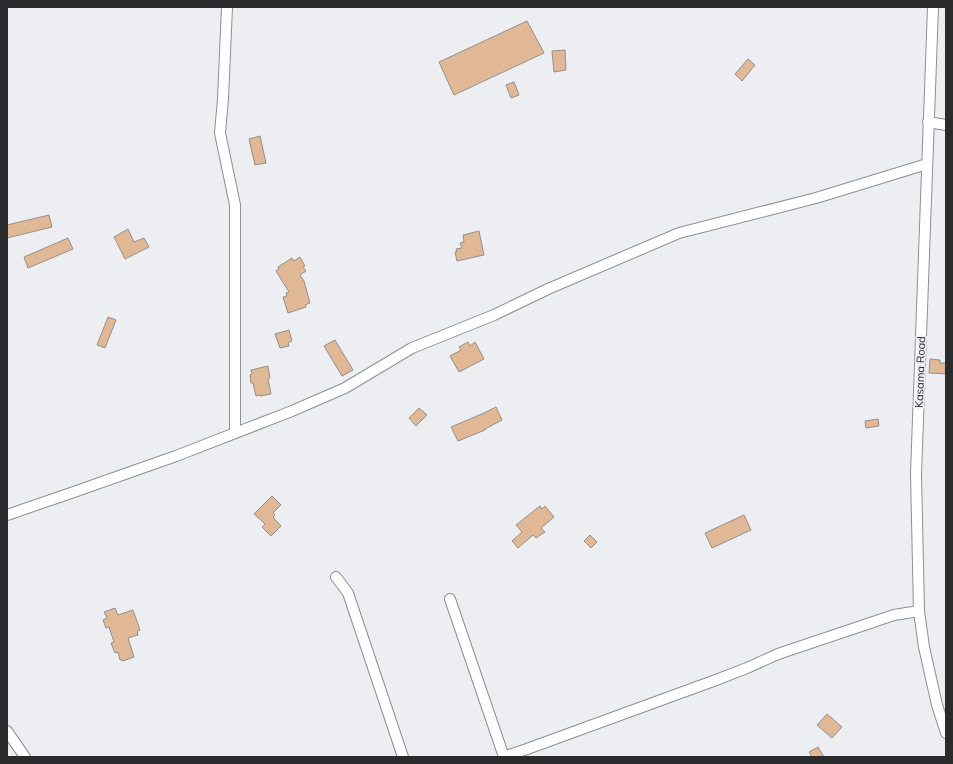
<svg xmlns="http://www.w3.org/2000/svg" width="953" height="764" viewBox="0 0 953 764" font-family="Mulish,sans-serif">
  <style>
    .building { fill: #e0b895; stroke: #93908d }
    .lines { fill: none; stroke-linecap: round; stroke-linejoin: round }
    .minor-casing { stroke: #8e8f92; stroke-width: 12 }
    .minor { stroke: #fff; stroke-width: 10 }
    .labels { text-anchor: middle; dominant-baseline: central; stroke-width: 3.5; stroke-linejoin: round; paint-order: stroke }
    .street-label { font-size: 11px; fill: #2a2b2c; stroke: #edeef2 }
  </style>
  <rect width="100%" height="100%" fill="#edeef2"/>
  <g class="building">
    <path d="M527,21L544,53L454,95L439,62Z"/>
    <path d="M565,50L566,70L554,72L552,51Z"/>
    <path d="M748,59L755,65L742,81L735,74Z"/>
    <path d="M514,82L519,95L511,98L506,85Z"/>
    <path d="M260,136L266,163L255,165L249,139Z"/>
    <path d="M49,215L52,227L7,238V225Z"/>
    <path d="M128,229L134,242L144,238L149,247L125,259L114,237Z"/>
    <path d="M479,231L484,255L457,261L455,252H457L456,249L462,248L460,243L464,242L463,235Z"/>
    <path d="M68,238L73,249L28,268L24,257Z"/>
    <path d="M300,257L305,266L303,267L306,271L300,275L304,281L310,303L305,305L306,307L288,313L283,297L287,296L286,293L289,292L276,271L279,269L278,267L292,258L294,261Z"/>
    <path d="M108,317L116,320L105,348L97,345Z"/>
    <path d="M289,330L292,341L288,343L289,346L280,348L275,334Z"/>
    <path d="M335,340L353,370L342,376L324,346Z"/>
    <path d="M468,342L470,346L475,342L484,359L459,372L450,356L461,350L459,347Z"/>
    <path d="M930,359L940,360V363H946V374L929,373Z"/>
    <path d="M268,366L270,378L268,379L271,394L260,396V395L256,396L253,383H251L250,375L252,374L251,370Z"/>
    <path d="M496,407L502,420L485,429V430L458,441L451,427L484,413Z"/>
    <path d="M419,408L427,415L416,426L409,418Z"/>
    <path d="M878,419L879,426L866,428L865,421Z"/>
    <path d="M272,496L281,505L273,513L275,515L273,517L281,526L271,536L262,527L265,524L254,514Z"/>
    <path d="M540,506L542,509L545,506L554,517L541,528L545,532L536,538L533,535L518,548L512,541L522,532L516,525Z"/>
    <path d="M744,515L751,530L712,548L705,533Z"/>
    <path d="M590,535L597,542L591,548L584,541Z"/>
    <path d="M115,608L118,615L133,610L140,630L137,631L138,635L128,638L134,657L123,661L122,660H120L118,652L115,653L111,643L114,642L109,627L106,628L103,620L107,618L104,612Z"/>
    <path d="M827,714L842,727L832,738L817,725Z"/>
    <path d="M818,747L824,757H812L809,752Z"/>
  </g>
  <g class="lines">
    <defs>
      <g id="minor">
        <path d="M227,7L223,99L220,133L235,205V433"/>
        <path d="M933,7L916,474L919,611L924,647L937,705L946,733"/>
        <path d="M928,122L946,125"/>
        <path d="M7,515L71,493L176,456L292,411L345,388L412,348L494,315L548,289L679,233L816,198L927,164"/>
        <path d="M336,577L348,593L403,757"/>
        <path d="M450,599L504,757"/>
        <path d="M7,731L25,757"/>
        <path d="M503,757L527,749L716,680L747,668L778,654L894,615L919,611"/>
      </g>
    </defs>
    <use href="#minor" class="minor-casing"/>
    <use href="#minor" class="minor"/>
  </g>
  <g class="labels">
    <g class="street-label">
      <text transform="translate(920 372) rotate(-88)">Kasama Road</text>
    </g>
  </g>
  <rect width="953" height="764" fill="none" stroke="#2a2b2c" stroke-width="16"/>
</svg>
